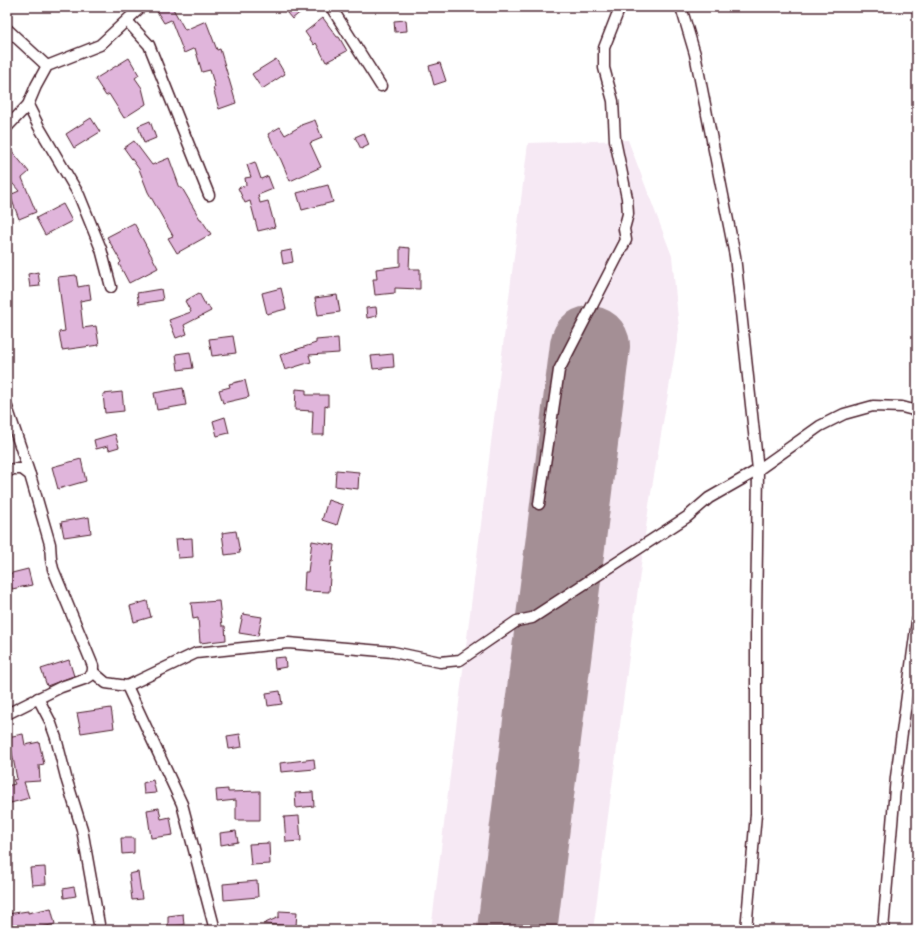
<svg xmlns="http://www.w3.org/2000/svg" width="924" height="937" viewBox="0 0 924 937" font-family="'Architects Daughter',sans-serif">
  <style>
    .built { fill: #f6e9f4 }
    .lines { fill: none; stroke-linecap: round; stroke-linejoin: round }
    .runway { stroke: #a48f95; stroke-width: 80 }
    .building { fill: #e0b5db; stroke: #4a1f2b }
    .street-casing { stroke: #4a1f2b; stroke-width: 13 }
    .street { stroke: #fff; stroke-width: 10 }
  </style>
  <rect width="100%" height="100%" fill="#fff"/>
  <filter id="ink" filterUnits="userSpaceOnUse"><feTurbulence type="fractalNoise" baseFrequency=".025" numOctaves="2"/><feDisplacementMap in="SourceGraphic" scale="8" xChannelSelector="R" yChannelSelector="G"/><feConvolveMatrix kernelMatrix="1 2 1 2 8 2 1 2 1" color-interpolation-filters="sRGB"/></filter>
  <g filter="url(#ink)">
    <path class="built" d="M628,140L672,256L679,329L649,505L593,930H431L528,143Z"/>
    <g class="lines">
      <path class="runway" d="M517,930L590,346"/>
    </g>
    <g class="building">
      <path d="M161,7H172L185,30L206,21L217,50L220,49L236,103L219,109L213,88L215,87L210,70L202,72L195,48L184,53L171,20L164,23L156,10Z"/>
      <path d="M282,7H307L292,19Z"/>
      <path d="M323,18L337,37H339L347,51L326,62L316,43L314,45L305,32Z"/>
      <path d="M406,20L407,31L395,32L394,21Z"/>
      <path d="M129,58L139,75L135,78L142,88L146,104L124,118L109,94L106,96L95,79Z"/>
      <path d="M276,59L285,74L262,89L252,74Z"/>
      <path d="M440,63L446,81L434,85L429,66Z"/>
      <path d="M91,118L100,132L74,148L66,134Z"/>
      <path d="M315,120L322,138L310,143L321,167L290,181L281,160L268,134L280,127L285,135L301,126V125Z"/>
      <path d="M150,121L156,138L144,143L138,126Z"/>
      <path d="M364,133L369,145L361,149L355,137Z"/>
      <path d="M134,141L152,165L169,158L180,188H182L200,219H201L211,234L177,253L168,238L173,236L148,192L139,169L124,148Z"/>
      <path d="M7,145L29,172L22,178L36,212L19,219L10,195L19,191L7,177Z"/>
      <path d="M255,162L261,179L268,176L273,189L258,195L260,203L268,201L275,227L258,231L250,201L245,203L238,188L246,185L245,178L251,177L247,165Z"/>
      <path d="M328,185L333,202L302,210L297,193Z"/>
      <path d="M63,204L72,221L45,235L36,218Z"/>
      <path d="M134,223L158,268L129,283L119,264L121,262L107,237Z"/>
      <path d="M400,247L410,248L409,269H420V289L395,288V293L375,295L373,279H377L376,269L400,266Z"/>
      <path d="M291,250L293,262L283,264L281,252Z"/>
      <path d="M38,272L40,286L30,287L28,274Z"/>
      <path d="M76,275L78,287L89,285L91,299L80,301L83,328L96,326L99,345L62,350L59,332L65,331L58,277Z"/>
      <path d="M281,288L286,309L267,314L262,293Z"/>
      <path d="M161,289L163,300L139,304L137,293Z"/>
      <path d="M199,293L206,306L208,305L211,311L184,325L187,334L176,338L169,320L191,312L185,301Z"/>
      <path d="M337,295L340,312L318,315L315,298Z"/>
      <path d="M376,307L377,316L367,318L366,308Z"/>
      <path d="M233,336L236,353L212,356L209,339Z"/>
      <path d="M338,338L339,353L309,355L311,362L285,370L280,355L316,343V340Z"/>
      <path d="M190,352L193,368L178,370L176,354Z"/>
      <path d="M393,354L394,367L373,369L371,356Z"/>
      <path d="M245,380L249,397L223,403L219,390L230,387L229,384Z"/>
      <path d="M183,388L186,405L157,410L154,393Z"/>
      <path d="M296,389L306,390V395H328V407L325,406L324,435H312L313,411L295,410Z"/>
      <path d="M122,392L124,411L105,413L103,394Z"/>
      <path d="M225,417L229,433L217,436L213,421Z"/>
      <path d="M115,434L119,447L109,450L108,446L96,449L94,440Z"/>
      <path d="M81,459L86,481L58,489L52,467Z"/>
      <path d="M336,470L359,472L358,489L335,486Z"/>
      <path d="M328,500L343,505L337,525L322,520Z"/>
      <path d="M89,517L91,533L64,537L61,522Z"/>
      <path d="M236,531L240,553L225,555L222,533Z"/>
      <path d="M192,538L193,557L178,558L176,539Z"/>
      <path d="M312,541L335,545L333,562L331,561L329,592L304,591L305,572H308Z"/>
      <path d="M28,569L32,585L12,589L8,574Z"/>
      <path d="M147,601L151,617L134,622L130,606Z"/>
      <path d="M219,601L222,626H225L226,640L200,643L198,618L193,619L191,603Z"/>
      <path d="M243,614L262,617L258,636L239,633Z"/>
      <path d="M285,657L286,667L275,669L274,658Z"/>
      <path d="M69,660L74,676L47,686L41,669Z"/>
      <path d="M280,691L282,704L268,706L266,693Z"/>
      <path d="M111,708L114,728L81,733L77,713Z"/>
      <path d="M23,734L25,745L39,742L44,764L39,765L40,781L24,782L29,798L7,804V786L15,784L13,780L17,779L11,747L8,748L7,737Z"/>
      <path d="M240,734L242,747L229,749L227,736Z"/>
      <path d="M314,759L315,769L281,772L280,763Z"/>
      <path d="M153,780L156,793L144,794L143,783Z"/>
      <path d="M228,789V792L260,791V820H236V800L217,802L216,790Z"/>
      <path d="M313,792L314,806L296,808L295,793Z"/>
      <path d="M159,808L161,819L170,817L173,835L151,838L147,810Z"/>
      <path d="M299,816L301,841L286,842L284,817Z"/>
      <path d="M236,831L238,842L221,845L220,833Z"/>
      <path d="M121,838H134V853L122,854Z"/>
      <path d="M269,843L270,864L251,865L249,844Z"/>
      <path d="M45,867L46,884L32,885L30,868Z"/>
      <path d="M138,872L142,899L132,900L129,874Z"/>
      <path d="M257,881L258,897L224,900L223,884Z"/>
      <path d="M74,887L76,896L64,898L63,889Z"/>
      <path d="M51,908L55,924L29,930H8L7,914L28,911V913Z"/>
      <path d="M279,911L297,912L296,926L263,924L279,917Z"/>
      <path d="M183,914L184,925L168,926V916Z"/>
    </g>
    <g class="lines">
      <defs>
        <g id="street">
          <path d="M331,7L381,86"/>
          <path d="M681,7L695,54L735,256L758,470L756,622V814L746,930"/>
          <path d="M127,21L149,45L209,195"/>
          <path d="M7,29L47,66"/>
          <path d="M28,105L39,127L79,195L101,249L111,287"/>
          <path d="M7,127L28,105L36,86L47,66L100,45L141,7"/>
          <path d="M7,407L30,475"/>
          <path d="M7,472L13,469H22L30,475L50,544L51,559L53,569L93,666C93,672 93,675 87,678L61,687L7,714"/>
          <path d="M539,504L559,370L626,240L624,229L628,214L627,198L615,140L613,101L604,68V48L620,7"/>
          <path d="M93,672L106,683L127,686L196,653L288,643L393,652L440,662L460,660L517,621L532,618L687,517L709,498L758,470L820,426L844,414L873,406L902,407L917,411"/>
          <path d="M127,686L182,804L215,930"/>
          <path d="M38,698L50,721L56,738L67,781L82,829L100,930"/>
          <path d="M883,930L896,777L917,621"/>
        </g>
      </defs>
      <use href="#street" class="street-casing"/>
      <use href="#street" class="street"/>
    </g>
  </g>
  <rect width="924" height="937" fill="none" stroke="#fff" stroke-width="24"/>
  <rect x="12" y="12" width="900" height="913" fill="none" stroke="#4a1f2b" stroke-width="1.5" filter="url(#ink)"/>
</svg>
